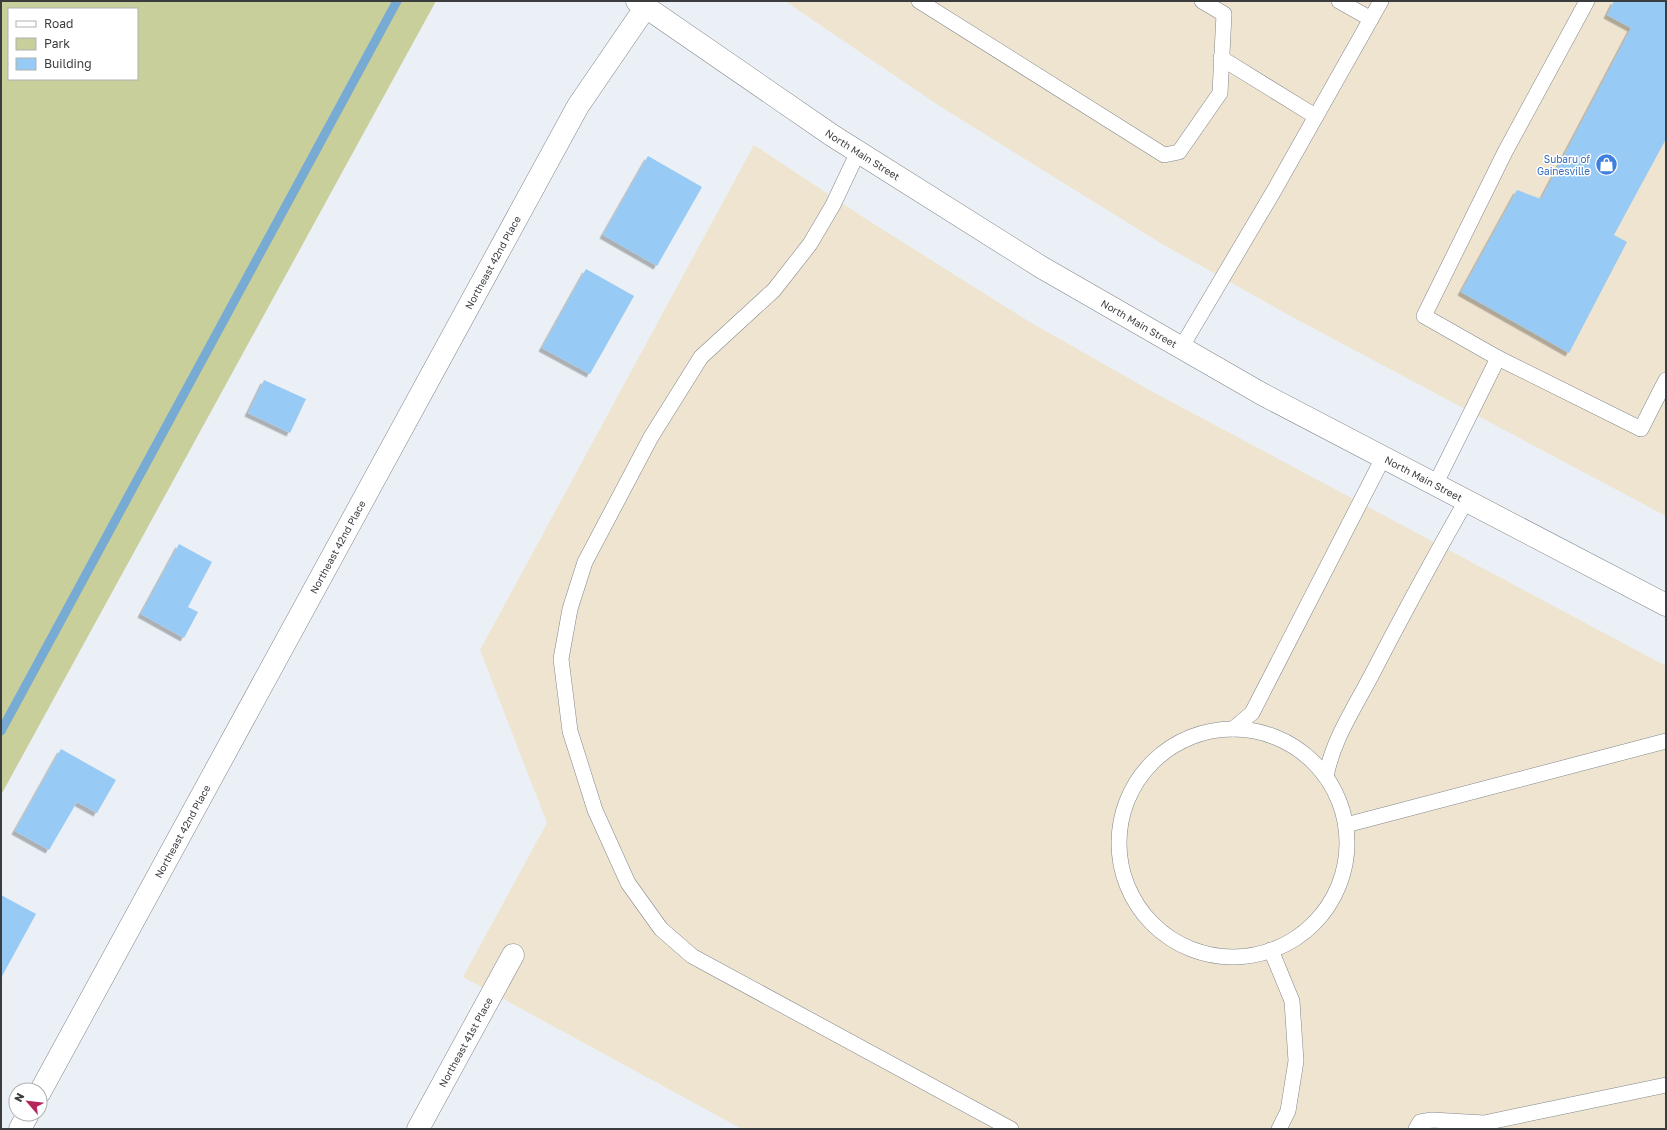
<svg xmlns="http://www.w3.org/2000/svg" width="1667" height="1130" viewBox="0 0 1667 1130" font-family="'Golos Text',sans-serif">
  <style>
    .commercial { fill: #efe4cf }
    .green { fill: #c9cf9b; fill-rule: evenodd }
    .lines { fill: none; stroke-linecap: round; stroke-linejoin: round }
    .stream { stroke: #77abd3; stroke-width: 9 }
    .building { fill: #97caf4; filter: url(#shadow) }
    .lane-casing { stroke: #81868b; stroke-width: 16 }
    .street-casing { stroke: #81868b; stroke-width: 23 }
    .secondary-casing { stroke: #81868b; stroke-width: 23 }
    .lane { stroke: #fff; stroke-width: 15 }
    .street { stroke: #fff; stroke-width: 22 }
    .secondary { stroke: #fff; stroke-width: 22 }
    .labels { text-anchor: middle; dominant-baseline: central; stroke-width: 3; stroke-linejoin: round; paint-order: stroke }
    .street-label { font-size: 10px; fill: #3a3c3e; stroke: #fff }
    .shop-label { font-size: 10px; fill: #366cbe; stroke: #fff; text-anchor: end }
  </style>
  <defs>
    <filter id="shadow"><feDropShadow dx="-3.5" dy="3.5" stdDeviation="0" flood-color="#0004"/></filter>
  </defs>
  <rect width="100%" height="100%" fill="#eaf0f5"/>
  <g class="commercial">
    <path d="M785,1H1666V516L1296,319L1162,244L938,105Z"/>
    <path d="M754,145L866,219L1028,321L1151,391L1666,666V1129H742L463,977L547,823L480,650Z"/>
  </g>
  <path class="green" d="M1,1H436L1,795ZM9,9H137V79H9Z"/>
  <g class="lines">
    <path class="stream" d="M1,731L397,1"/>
  </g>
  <g class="building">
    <path d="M1614,1H1666V139L1614,235L1627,242L1569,353L1461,292L1517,190L1541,199L1631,28L1607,15Z"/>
    <path d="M648,156L702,187L657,266L603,235Z"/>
    <path d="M586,269L634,296L590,374L542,348Z"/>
    <path d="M264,380L306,399L290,433L248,413Z"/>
    <path d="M179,544L212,562L188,607L198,612L184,638L141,614Z"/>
    <path d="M61,749L116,780L97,813L77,802L49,850L15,831Z"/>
    <path d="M1,895L36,914L1,978Z"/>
  </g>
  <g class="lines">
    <defs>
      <g id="lane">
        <path d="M919,1L1164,155L1179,152L1220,93L1224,14L1202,1"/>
        <path d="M1339,1L1371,19"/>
        <path d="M1221,58L1315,116"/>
        <path d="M858,152L833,205L810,244L774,290L701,357L651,437L585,562L570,609L561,659L570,731L595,810L628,883L661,929L692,956L1011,1129"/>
        <path d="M1181,348L1275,189L1381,1"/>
        <path d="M1498,358L1641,429L1666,380"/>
        <path d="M1435,485L1498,358L1424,316L1505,152L1587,1"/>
        <path d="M1233,729L1252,713L1383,458"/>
        <circle cx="1233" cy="843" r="114"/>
        <path d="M1326,777C1332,742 1353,710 1370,678C1401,618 1433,559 1466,501"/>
        <path d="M1346,825L1666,741"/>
        <path d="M1271,950L1292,1001L1296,1061L1288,1111L1279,1129"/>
        <path d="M1416,1129L1420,1122L1432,1120L1484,1123L1666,1085"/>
      </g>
      <g id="street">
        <path id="s1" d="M40,1092L578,106L645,8"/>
        <path d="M20,1129L28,1114"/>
        <path id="s2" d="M418,1129L513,955"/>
      </g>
      <g id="secondary">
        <path id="s3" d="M637,1L833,136L1041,267L1262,394L1666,605"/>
      </g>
    </defs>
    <use href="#lane" class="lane-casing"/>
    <use href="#street" class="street-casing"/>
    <use href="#secondary" class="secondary-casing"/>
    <use href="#lane" class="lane"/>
    <use href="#street" class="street"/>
    <use href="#secondary" class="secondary"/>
  </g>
  <defs>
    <symbol id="shop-disc" viewBox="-11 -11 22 22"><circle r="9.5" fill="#3f7fe0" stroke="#fff"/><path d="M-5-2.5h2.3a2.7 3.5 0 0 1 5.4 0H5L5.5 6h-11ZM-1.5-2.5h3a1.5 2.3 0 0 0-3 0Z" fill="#fff"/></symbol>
  </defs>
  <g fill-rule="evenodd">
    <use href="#shop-disc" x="1594" y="152" width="25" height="25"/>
  </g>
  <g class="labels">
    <g class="street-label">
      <text stroke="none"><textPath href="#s3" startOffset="273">North Main Street</textPath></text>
      <text stroke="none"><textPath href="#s1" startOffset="945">Northeast 42nd Place</textPath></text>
      <text stroke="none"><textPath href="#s3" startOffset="597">North Main Street</textPath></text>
      <text stroke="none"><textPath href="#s3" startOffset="921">North Main Street</textPath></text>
      <text stroke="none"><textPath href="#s1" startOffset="621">Northeast 42nd Place</textPath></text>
      <text stroke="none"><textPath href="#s1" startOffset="297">Northeast 42nd Place</textPath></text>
      <text stroke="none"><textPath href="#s2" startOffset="99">Northeast 41st Place</textPath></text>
    </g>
    <g class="shop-label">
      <text x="1590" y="159">Subaru of<tspan x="1590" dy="12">Gainesville</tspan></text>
    </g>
  </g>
  <rect width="1667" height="1130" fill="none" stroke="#3a3c3e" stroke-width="4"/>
  <rect x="8" y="8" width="130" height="72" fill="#ffffff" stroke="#b0b1b2"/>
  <rect x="16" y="21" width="20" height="6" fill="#ffffff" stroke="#b0b1b2"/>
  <text x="44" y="28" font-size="12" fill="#3a3c3e">Road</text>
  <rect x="16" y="38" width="20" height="12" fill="#c9cf9b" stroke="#b0b1b2"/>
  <text x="44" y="48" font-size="12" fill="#3a3c3e">Park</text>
  <rect x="16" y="58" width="20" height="12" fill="#97caf4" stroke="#b0b1b2"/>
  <text x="44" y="68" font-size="12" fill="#3a3c3e">Building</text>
  <g transform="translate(28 1102) rotate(298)"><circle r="19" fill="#ffffff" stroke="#b0b1b2"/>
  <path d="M0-3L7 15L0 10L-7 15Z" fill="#b5275c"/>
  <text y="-6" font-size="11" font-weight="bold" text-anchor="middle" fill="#3a3c3e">N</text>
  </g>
</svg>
